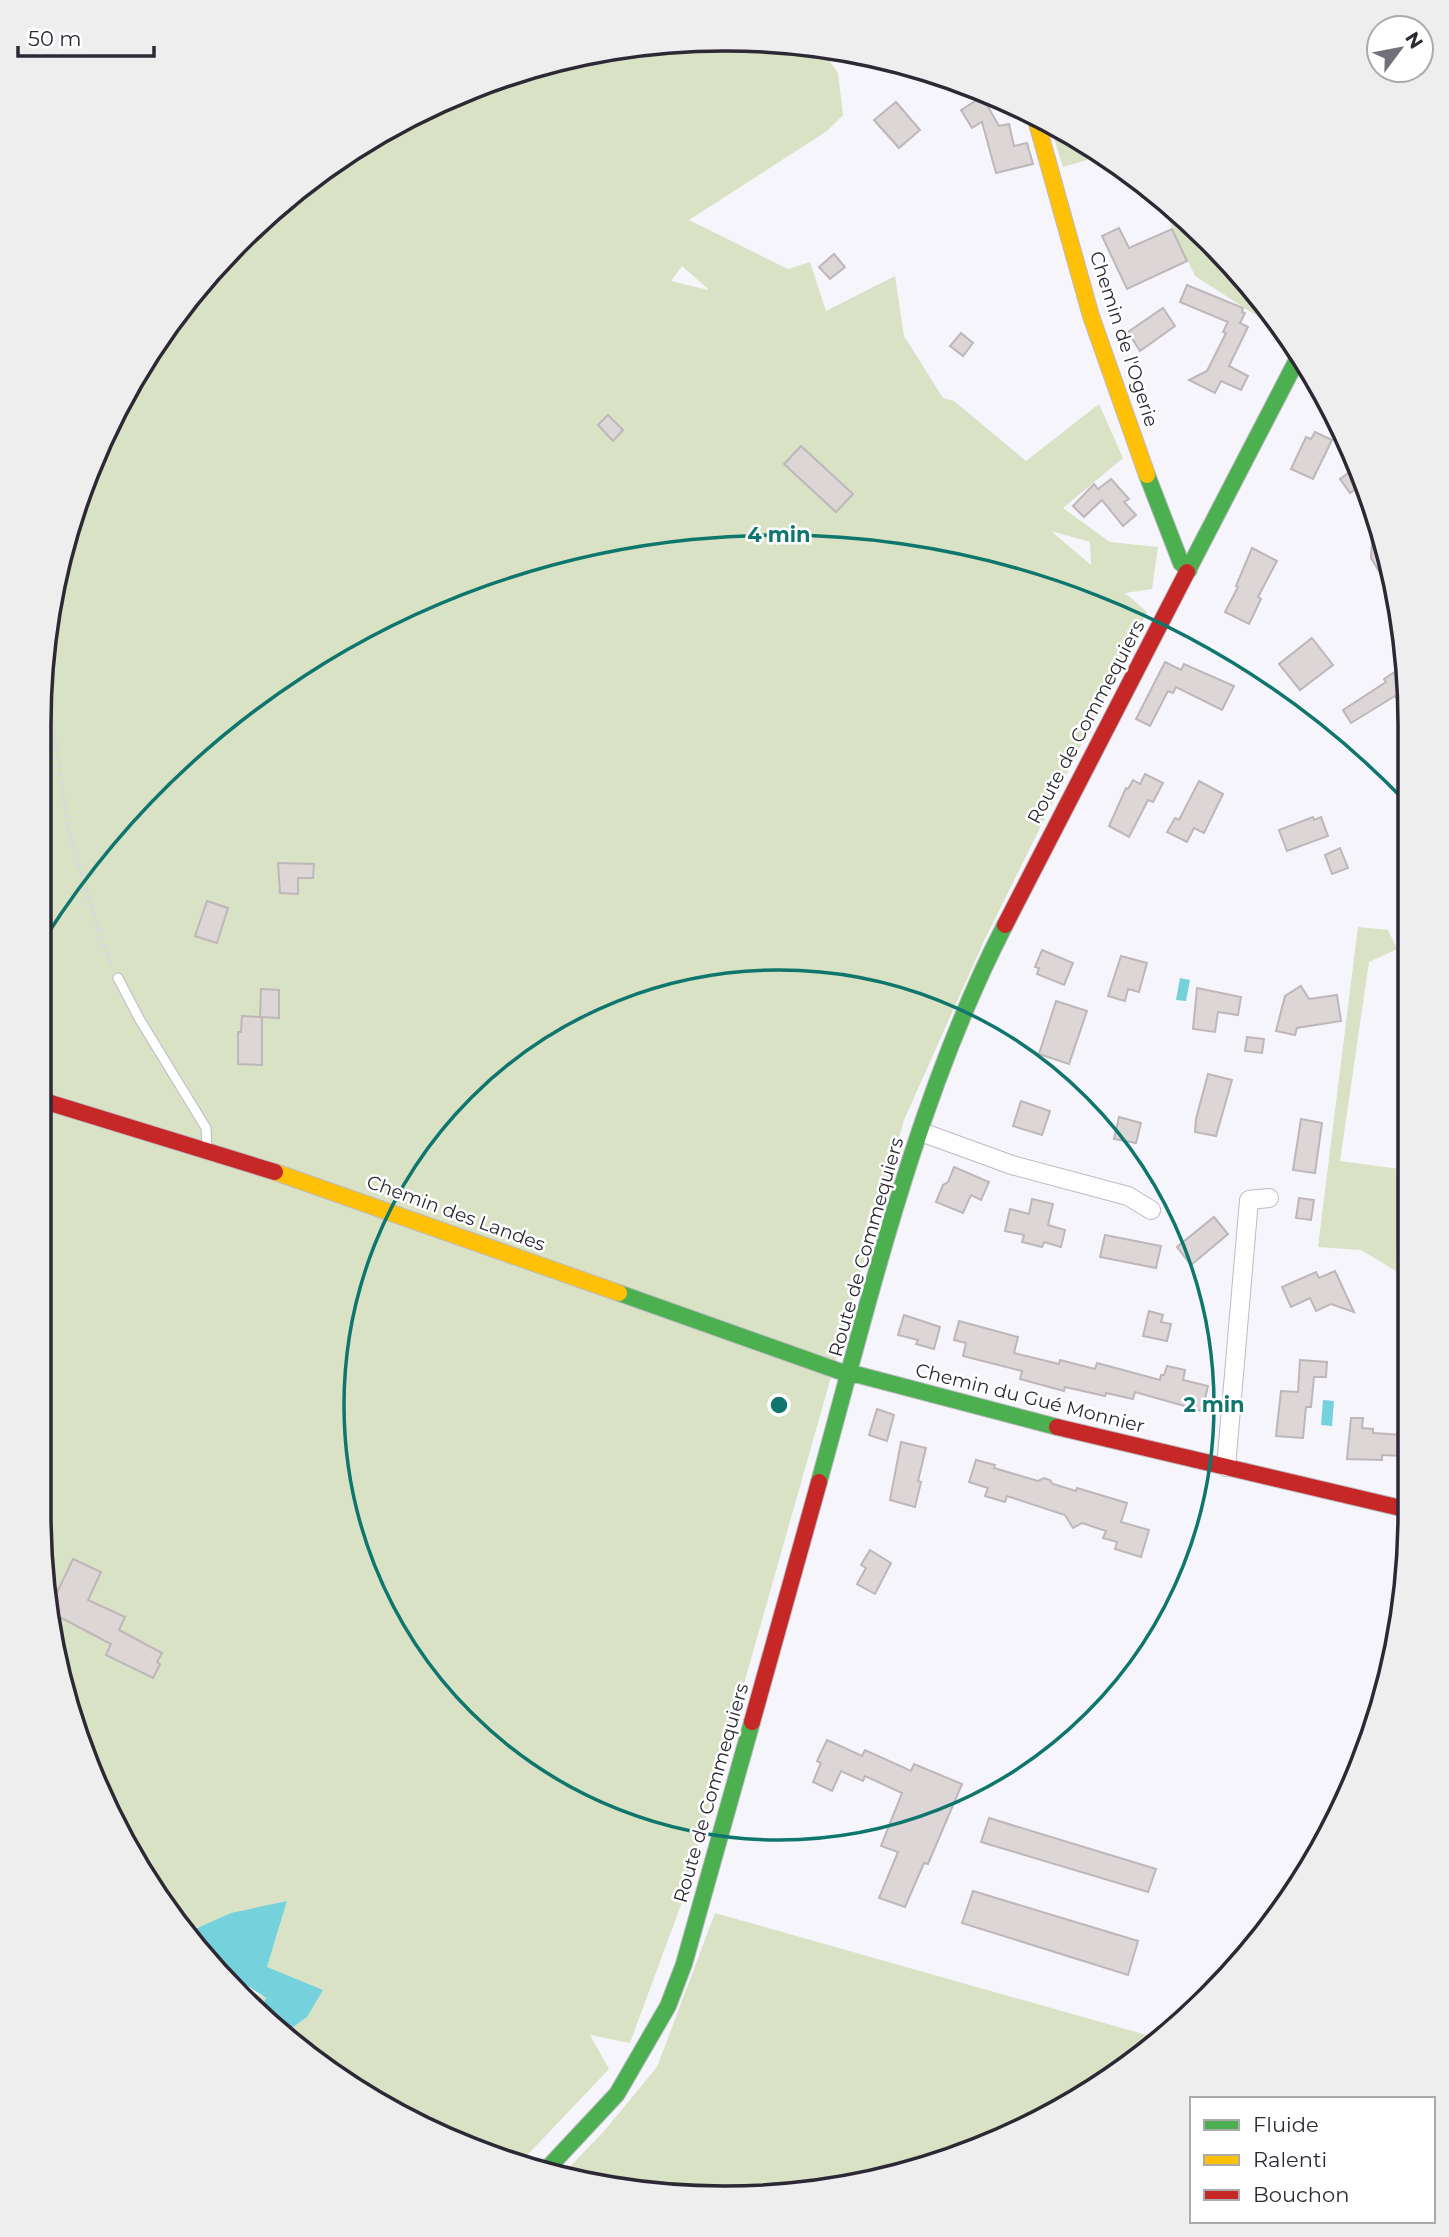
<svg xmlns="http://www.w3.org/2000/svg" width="1449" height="2237" viewBox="0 0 1449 2237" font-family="Montserrat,sans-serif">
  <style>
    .green { fill: #d9e2c4; fill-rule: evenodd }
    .water { fill: #75d2dd }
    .building { fill: #ddd6d7; stroke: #beb7b9; stroke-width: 2 }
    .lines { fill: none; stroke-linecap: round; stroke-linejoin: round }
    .lane-casing { stroke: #bdbbc3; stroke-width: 11 }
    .street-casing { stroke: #bdbbc3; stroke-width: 20 }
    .fast-casing { stroke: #bdbbc3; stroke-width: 18 }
    .slow-casing { stroke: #bdbbc3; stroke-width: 18 }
    .jam-casing { stroke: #bdbbc3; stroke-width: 18 }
    .path { stroke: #d9d9db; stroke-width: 3.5; stroke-dasharray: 5 3.5; stroke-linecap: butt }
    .lane { stroke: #fefeff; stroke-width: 9 }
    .street { stroke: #fefeff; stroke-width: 18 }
    .fast { stroke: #4caf50; stroke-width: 16 }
    .slow { stroke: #ffc107; stroke-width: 16 }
    .jam { stroke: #c62828; stroke-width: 16 }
    .ring { fill: none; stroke: #0f766e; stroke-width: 3.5 }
    .labels { text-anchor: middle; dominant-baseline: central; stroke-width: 5; stroke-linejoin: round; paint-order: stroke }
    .street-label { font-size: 19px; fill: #2c2935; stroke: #fff }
    .rim { fill: none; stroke: #2c2935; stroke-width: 3.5 }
    .centre { fill: #0f766e; stroke: #fff; stroke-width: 3.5 }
    .ring-label { font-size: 21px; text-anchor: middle; font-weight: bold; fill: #0f766e; stroke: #fff; stroke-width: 5; stroke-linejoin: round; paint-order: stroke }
  </style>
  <rect width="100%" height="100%" fill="#f6f5fc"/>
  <g class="green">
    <path d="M679,40L818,45L838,73L843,115L827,131L689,220L788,269L810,262L826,311L895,276L904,336L943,398L954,401L1026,461L1099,404L1123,458L1063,508L1110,542L1158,547L1152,589L1125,593L1147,612L984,941L904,1120L682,1902L630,2043L590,2035L609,2069L518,2165L504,2162L307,2057L284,2037L289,2030L307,2017L267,1967L287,1901L185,1931L154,1894L75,1733L44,1602V635L109,421L208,272L307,181L421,109L547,62ZM682,266L708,289V290L671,281ZM1051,531L1090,542L1091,564V565Z"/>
    <path d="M1049,122L1067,130L1097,151V157L1063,167Z"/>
    <path d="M1157,195L1177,208L1268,307L1270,309L1260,318L1195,276Z"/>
    <path d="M1358,927L1388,930L1397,949L1369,962L1340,1161L1407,1170L1406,1236L1397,1238L1396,1271L1361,1250L1318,1247Z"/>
    <path d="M715,1913L1157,2038L1105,2083L902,2175L814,2193L680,2197L563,2174L605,2130L657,2067Z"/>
    <path d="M236,1985L266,1998L258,2014L233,1990Z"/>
  </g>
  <g class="water">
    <path d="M1180,978L1190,980L1186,1001L1176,1000Z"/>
    <path d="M1323,1400L1334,1401L1332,1426L1321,1425Z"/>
    <path d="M287,1901L267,1967L323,1990L307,2017L289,2030L284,2037L258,2014L266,1998L239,1980L233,1990L185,1931L195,1929L231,1913Z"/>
  </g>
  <g class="building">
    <path d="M979,91L999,126L1009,124L1014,146L1027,143L1033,164L996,173L982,122L972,128L961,110L977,100L975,93Z"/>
    <path d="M896,102L920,130L899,148L874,120Z"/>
    <path d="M1119,228L1129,248L1172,229L1187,261L1127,289L1102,236Z"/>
    <path d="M834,254L845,267L830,279L819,267Z"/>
    <path d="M1187,285L1243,308L1242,312L1245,313L1240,323L1248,327L1229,366L1248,376L1241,390L1221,381L1215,393L1189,380L1207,371L1226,333L1223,332L1228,322L1180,302Z"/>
    <path d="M1163,308L1175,326L1140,351L1128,332Z"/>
    <path d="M961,333L973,343L963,356L950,346Z"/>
    <path d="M608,415L623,430L613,441L598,425Z"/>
    <path d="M1315,432L1332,440L1313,479L1291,469L1306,437L1311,439Z"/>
    <path d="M801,446L853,494L836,512L784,464Z"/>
    <path d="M1351,471L1361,485L1350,493L1340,479Z"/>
    <path d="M1111,479L1129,499L1124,502L1136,515L1123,526L1102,500L1084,517L1073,506L1094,484L1098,489Z"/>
    <path d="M1374,512L1387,547L1395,598L1371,558Z"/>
    <path d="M1252,548L1277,561L1258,597L1261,599L1249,624L1225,612L1238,587L1236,586Z"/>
    <path d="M1312,638L1333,665L1300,690L1279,664Z"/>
    <path d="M1165,662L1181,670L1184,664L1234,686L1222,710L1176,687L1173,693L1168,691L1150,726L1136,719Z"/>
    <path d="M1398,670L1409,689V718L1395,696L1351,723L1343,710L1386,682L1384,679Z"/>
    <path d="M1145,774L1163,783L1153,802L1148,800L1129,837L1109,826L1126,788L1128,789L1133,780L1140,784Z"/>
    <path d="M1199,781L1223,794L1204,833L1194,828L1187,842L1167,832L1175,818L1179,820Z"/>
    <path d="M1313,817L1314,820L1321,817L1328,836L1287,851L1279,830Z"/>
    <path d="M1340,848L1348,868L1332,874L1325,855Z"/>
    <path d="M278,863L314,864L313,878H298V894L280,893Z"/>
    <path d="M207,901L228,908L217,943L195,936Z"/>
    <path d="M1042,950L1073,963L1064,985L1037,974L1039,968L1035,967Z"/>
    <path d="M1121,956L1147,963L1139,992L1128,989L1125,1001L1108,996Z"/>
    <path d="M1301,986L1309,999L1337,995L1341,1021L1297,1028L1295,1035L1276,1031L1285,996Z"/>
    <path d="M1197,988L1241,997L1238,1015L1218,1012L1215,1032L1193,1029Z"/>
    <path d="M261,989L279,990V1018L262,1017V1065L238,1064V1032H241L242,1016L260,1017Z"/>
    <path d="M1056,1001L1087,1011L1069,1064L1039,1054Z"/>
    <path d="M1247,1037L1264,1039L1262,1053L1245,1051Z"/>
    <path d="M1208,1074L1232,1080L1216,1136L1195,1132L1196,1119Z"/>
    <path d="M1021,1101L1050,1111L1042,1135L1013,1126Z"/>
    <path d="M1119,1117L1141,1123L1136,1143L1114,1139Z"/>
    <path d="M1301,1119L1322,1123L1315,1173L1293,1170Z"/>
    <path d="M954,1167L989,1182L981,1200L971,1195L963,1213L936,1202L943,1185L948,1182Z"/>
    <path d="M1299,1198L1314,1200L1311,1220L1296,1218Z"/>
    <path d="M1032,1199L1053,1204L1048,1225L1065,1230L1061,1247L1044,1242L1042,1247L1022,1242L1024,1235L1005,1231L1010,1209L1029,1214Z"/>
    <path d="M1214,1217L1228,1234L1191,1265L1177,1247Z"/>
    <path d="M1105,1235L1161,1246L1156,1268L1100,1257Z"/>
    <path d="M1335,1271L1354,1312L1331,1304L1316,1311L1310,1298L1291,1307L1282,1287L1316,1272L1319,1278Z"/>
    <path d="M1149,1311L1163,1315L1161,1322L1171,1324L1167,1341L1143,1336Z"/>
    <path d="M904,1315L940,1327L934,1349L916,1344L918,1340L898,1335Z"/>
    <path d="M959,1321L1018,1337L1014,1353L1059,1364L1060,1360L1095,1369L1097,1363L1160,1380L1161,1375H1164L1167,1366L1185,1370L1183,1380L1208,1386L1202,1411L1135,1392L1133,1399L1106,1393L1105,1396L1065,1387L1064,1391L1020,1379L1022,1371L963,1356L966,1343L954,1340Z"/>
    <path d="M1300,1360L1327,1362L1326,1377H1314L1311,1407H1306L1303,1438L1276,1436L1281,1391L1298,1392Z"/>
    <path d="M877,1409L894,1415L887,1441L869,1435Z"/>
    <path d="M1351,1418H1363L1362,1428L1373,1429V1433L1403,1435L1401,1456L1382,1455V1460L1347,1459Z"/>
    <path d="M901,1442L926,1448L918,1481L921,1482L915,1507L890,1500Z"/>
    <path d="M976,1460L995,1465L994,1468L1038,1481L1044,1478L1050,1480L1053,1484L1076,1491L1077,1488L1127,1503L1121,1522L1149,1530L1141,1557L1115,1549L1117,1542L1103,1538L1106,1531L1082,1523L1073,1528L1065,1515L1007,1496L1005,1502L985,1496L988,1488L969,1482Z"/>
    <path d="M870,1550L891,1563L875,1594L857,1584L866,1568L861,1565Z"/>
    <path d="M73,1559L101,1572L88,1600L125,1617L119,1630L162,1653L157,1662L160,1664L153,1678L106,1655L111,1644L48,1611Z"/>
    <path d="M827,1740L862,1756L865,1750L911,1771L914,1764L962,1784L928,1864L924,1863L905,1907L879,1898L898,1852L881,1846L902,1793L865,1776L863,1781L841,1771L832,1791L813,1782L821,1763L817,1761Z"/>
    <path d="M989,1818L1156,1869L1148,1892L981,1842Z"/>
    <path d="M973,1891L1138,1941L1128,1975L962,1923Z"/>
  </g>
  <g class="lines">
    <defs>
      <path id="lane" d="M118,978L140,1020L206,1128L207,1149"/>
      <g id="street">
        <path d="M921,1132L1012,1165L1128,1196L1151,1210"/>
        <path d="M1226,1467L1249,1200L1269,1198"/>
      </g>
      <g id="fast">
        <path d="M1147,475L1181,563L1189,570"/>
        <path d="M1187,572L1299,356"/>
        <path d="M619,1293L850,1375H859L1057,1427"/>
        <path d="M819,1482C870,1298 917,1095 1005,925"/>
        <path d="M546,2170L617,2094L668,2006L684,1964L752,1722"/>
      </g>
      <g id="slow">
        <path d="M1035,116L1091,316L1147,475"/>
        <path d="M275,1172L619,1293"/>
      </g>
      <g id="jam">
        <path d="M1005,925L1187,572"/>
        <path d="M44,1101L275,1172"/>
        <path d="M1057,1427L1405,1509"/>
        <path d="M752,1722L819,1482"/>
      </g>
    </defs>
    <use href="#lane" class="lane-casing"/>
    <use href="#street" class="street-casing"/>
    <use href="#fast" class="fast-casing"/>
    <use href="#slow" class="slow-casing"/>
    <use href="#jam" class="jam-casing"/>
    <path class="path" d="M44,645L49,695L68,828L101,938L113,967"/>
    <use href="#lane" class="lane"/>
    <use href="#street" class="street"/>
    <use href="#fast" class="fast"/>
    <use href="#slow" class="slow"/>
    <use href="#jam" class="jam"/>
  </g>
  <g class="ring">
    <circle cx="779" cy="1405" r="435"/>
    <path d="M45 938A870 870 0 0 1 1405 801"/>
  </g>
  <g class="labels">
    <g class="street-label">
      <text transform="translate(1124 339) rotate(72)">Chemin de l'Ogerie</text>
      <text transform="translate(1086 722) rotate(-62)">Route de Commequiers</text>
      <text transform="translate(456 1213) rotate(20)">Chemin des Landes</text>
      <text transform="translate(866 1247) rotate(-74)">Route de Commequiers</text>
      <text transform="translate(1030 1398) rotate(14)">Chemin du Gué Monnier</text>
      <text transform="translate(711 1793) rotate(-74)">Route de Commequiers</text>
    </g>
  </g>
  <path d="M0 0H1449V2237H0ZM724 51H725A673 673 0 0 1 1398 724V1513A673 673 0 0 1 725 2186H724A673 673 0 0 1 51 1513V724A673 673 0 0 1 724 51Z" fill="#eeeeef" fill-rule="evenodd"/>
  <path class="rim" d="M724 51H725A673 673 0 0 1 1398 724V1513A673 673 0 0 1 725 2186H724A673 673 0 0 1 51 1513V724A673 673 0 0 1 724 51Z"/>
  <circle cx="779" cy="1405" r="10" class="centre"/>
  <g class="ring-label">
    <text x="779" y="542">4 min</text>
    <text x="1214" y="1412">2 min</text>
  </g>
  <rect x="1190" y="2097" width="245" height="126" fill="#ffffff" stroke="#aba9ae" stroke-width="2"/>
  <rect x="1204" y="2120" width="35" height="10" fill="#4caf50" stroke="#aba9ae" stroke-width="2"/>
  <text x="1253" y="2132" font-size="21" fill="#2c2935">Fluide</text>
  <rect x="1204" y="2155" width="35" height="10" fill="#ffc107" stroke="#aba9ae" stroke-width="2"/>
  <text x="1253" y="2167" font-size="21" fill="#2c2935">Ralenti</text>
  <rect x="1204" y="2190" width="35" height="10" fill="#c62828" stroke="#aba9ae" stroke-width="2"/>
  <text x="1253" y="2202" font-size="21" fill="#2c2935">Bouchon</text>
  <g transform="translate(1400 49) rotate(58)"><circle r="33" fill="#ffffff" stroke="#aba9ae" stroke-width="2"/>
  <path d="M0-5L12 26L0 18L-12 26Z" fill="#73707b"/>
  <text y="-10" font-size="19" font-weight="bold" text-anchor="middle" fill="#2c2935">N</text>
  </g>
  <path d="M18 46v10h136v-10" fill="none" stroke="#2c2935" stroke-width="3.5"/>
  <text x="28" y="46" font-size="21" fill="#2c2935" stroke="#ffffff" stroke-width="5" paint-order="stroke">50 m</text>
</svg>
